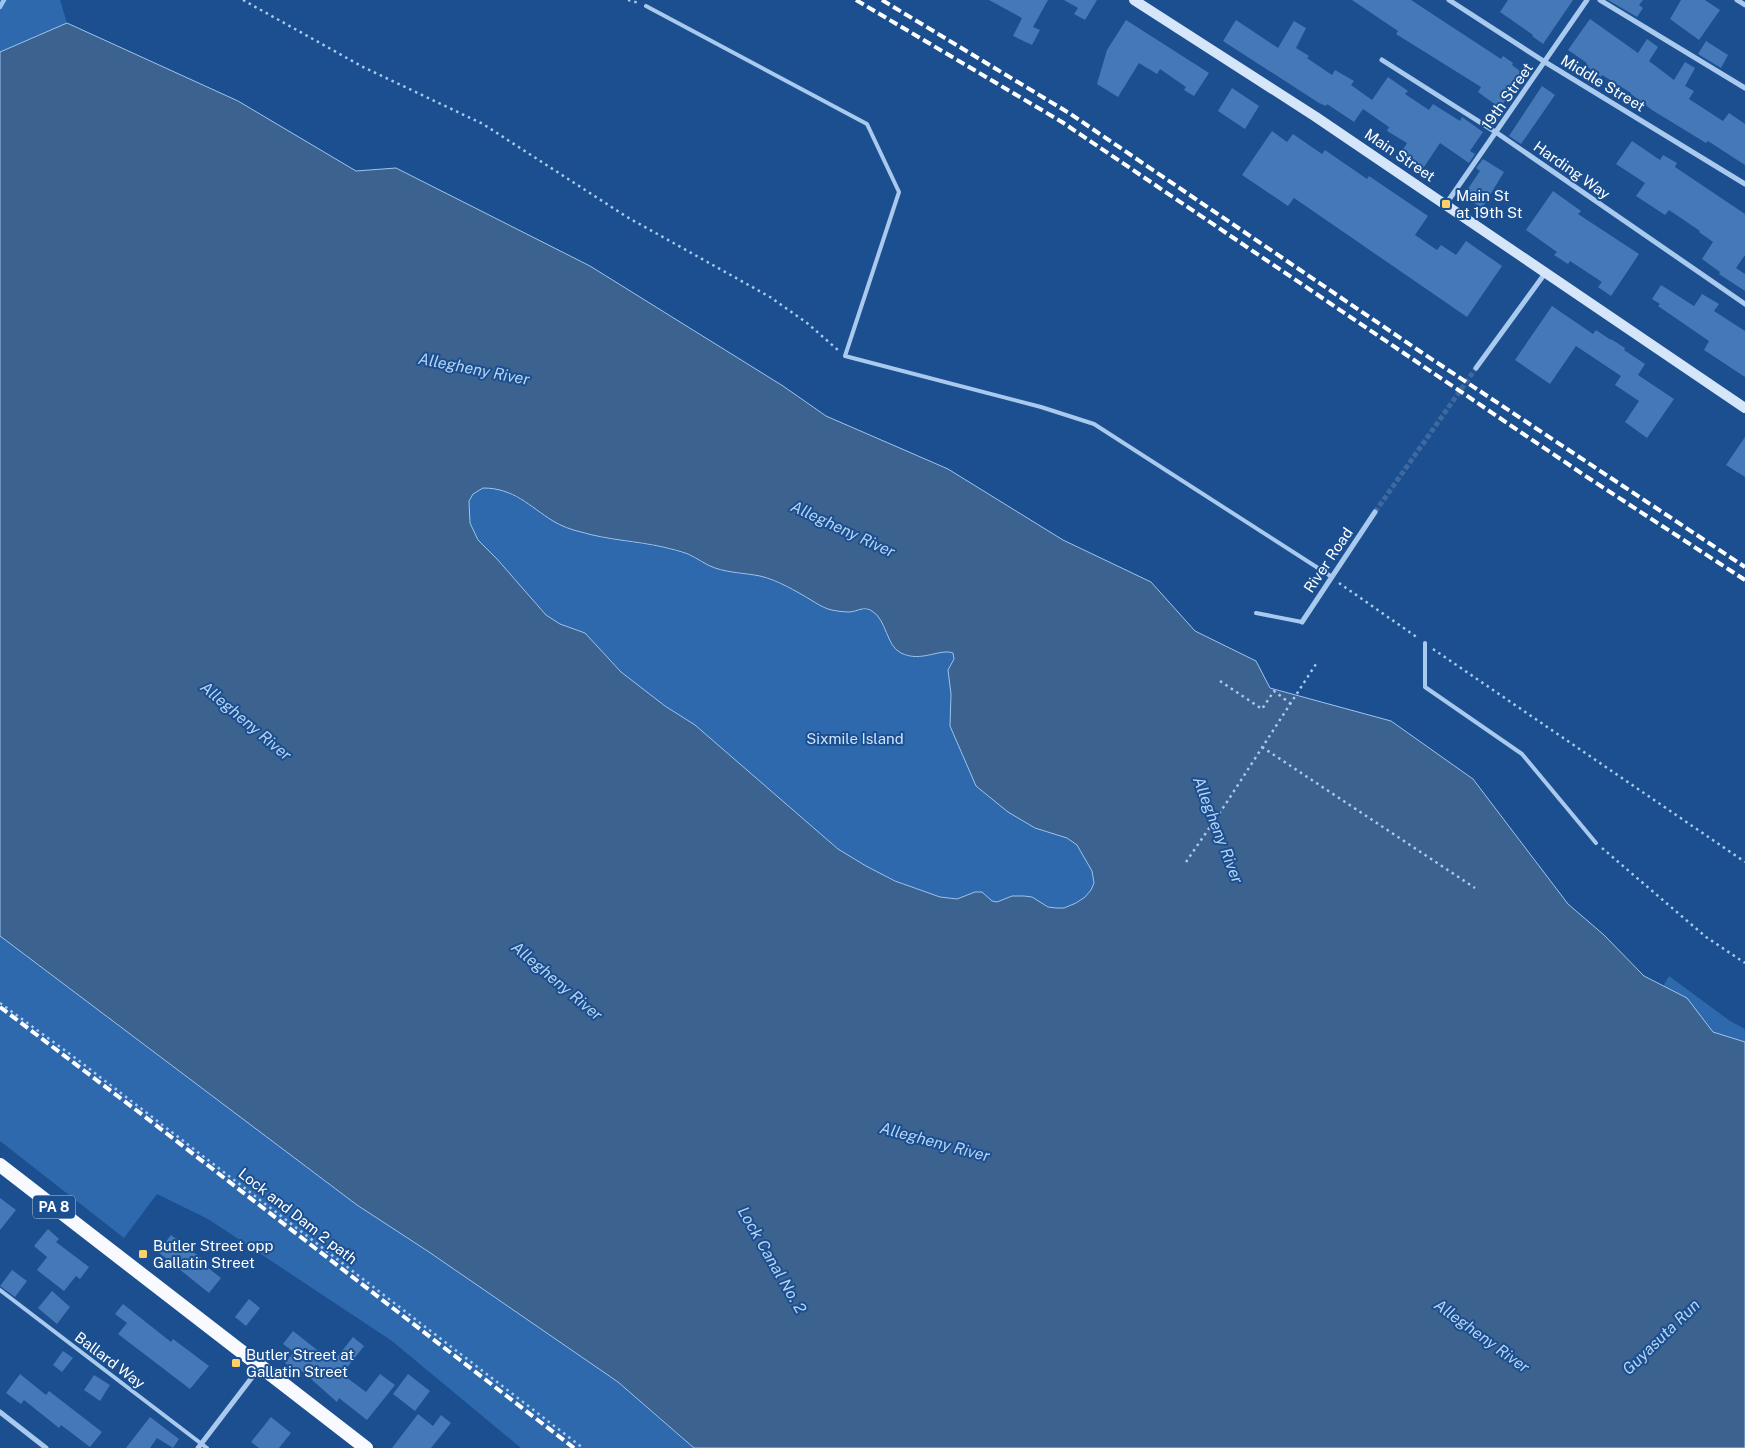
<svg xmlns="http://www.w3.org/2000/svg" width="1745" height="1448" viewBox="0 0 1745 1448" font-family="'Public Sans',sans-serif">
  <style>
    .green { fill: #2e69ad }
    .water { fill: #3c6290; stroke: #9cc4f0; fill-rule: evenodd }
    .lines { fill: none; stroke-linecap: round; stroke-linejoin: round }
    .stream { stroke: #9cc4f0; stroke-width: 4.5 }
    .building { fill: #4478b7 }
    .minor-tunnel { stroke: #3d69a0; stroke-width: 5; stroke-dasharray: 5 2.5; stroke-linecap: butt }
    .path { stroke: #a9c9ee; stroke-width: 2.5; stroke-dasharray: 2.5 4; stroke-linecap: butt }
    .service { stroke: #a9c9ee; stroke-width: 4 }
    .minor { stroke: #a9c9ee; stroke-width: 5 }
    .secondary { stroke: #d6e6fa; stroke-width: 10 }
    .trunk { stroke: #f8faff; stroke-width: 14 }
    .rail { stroke: #fff; stroke-width: 4; stroke-dasharray: 9 4; stroke-linecap: butt }
    .poi-dot { fill: #ffd166; stroke: #1b4f8f; stroke-width: 2 }
    .labels { text-anchor: middle; dominant-baseline: central; stroke-width: 4; stroke-linejoin: round; paint-order: stroke }
    .shield { fill: #1b4f8f; stroke: #bbcadd; stroke-width: 1 }
    .shield-label { font-size: 14px; font-weight: bold; fill: #fff }
    .street-label { font-size: 15px; fill: #fff; stroke: #1b4f8f }
    .poi-label { font-size: 15px; fill: #fff; stroke: #1b4f8f; text-anchor: start }
    .park-label { font-size: 15px; fill: #cfe3fa; stroke: #1b4f8f }
    .water-label { font-size: 16px; font-style: italic; fill: #b5d3f5; stroke: #1b4f8f }
  </style>
  <rect width="100%" height="100%" fill="#1b4f8f"/>
  <g class="green">
    <path d="M0,0H60L67,23L0,65Z"/>
    <path d="M483,488H494L505,491L580,532L604,538L661,547L687,554L713,567L735,573L761,576L850,612C892,601 878,639 900,653C919,664 939,647 953,653L954,659L948,670L951,694L950,726L976,786L1035,828L1067,838L1077,845L1092,871L1094,883L1091,890L1085,897L1076,903L1064,908H1056L1048,907L1032,897L1012,896L997,902L992,901L982,892H975L957,899L940,897L896,881L866,866L838,849L695,725L665,706L621,672L591,640L578,630L560,624L546,615L497,559L478,540L470,523L469,501L473,494Z"/>
    <path d="M0,936L357,1205L429,1252L618,1382L694,1448H521L392,1341L208,1219L157,1194L124,1238L0,1141Z"/>
    <path d="M1669,976L1730,1021L1745,1029V1068L1658,995Z"/>
  </g>
  <path class="water" d="M67,23L238,101L356,171L396,168L590,266L783,386L826,416L948,469L1063,540L1151,582L1195,631L1256,661L1270,688L1391,721L1473,779L1568,904L1604,935L1644,976L1687,998L1713,1032L1745,1042V1448H694L618,1382L429,1252L357,1205L0,936V52ZM483,488C514,488 529,506 553,521C561,526 572,530 581,532C608,540 636,541 663,547C671,549 680,551 688,554C697,558 706,565 715,568C730,573 745,573 760,576C777,580 796,591 811,600C816,603 822,607 828,609C834,611 844,612 850,612C858,611 864,606 872,611C887,620 886,646 901,653C921,663 940,648 953,653L954,659L948,670L951,694L950,726L976,786L1008,812L1035,828L1067,838L1077,845L1092,871L1094,883L1091,890L1085,897L1076,903L1064,908H1056L1048,907L1032,897L1024,896H1012L997,902L992,901L982,892H975L957,899L940,897L895,881L866,866L838,849L695,725L665,706L621,672L585,633L560,624L546,615L497,559L478,540L470,523L469,501L473,494Z"/>
  <g class="lines">
    <path class="stream" d="M0,7L4,0"/>
  </g>
  <g class="building">
    <path d="M989,0H1048L1033,27L1040,30L1032,45L1013,36L1022,18Z"/>
    <path d="M1064,0H1097L1085,20L1074,14L1078,8Z"/>
    <path d="M1352,0H1411L1501,59L1503,56L1513,63L1512,65L1524,74L1500,108L1478,92L1481,87L1396,34L1398,31Z"/>
    <path d="M1508,0H1573L1543,44L1532,36L1533,35L1500,12Z"/>
    <path d="M1608,0H1643L1639,5L1643,8L1637,17Z"/>
    <path d="M1681,0H1705L1720,10L1699,40L1670,19Z"/>
    <path d="M1590,19L1638,53L1647,39L1658,47L1649,61L1674,80L1685,62L1695,68L1685,86L1694,91L1689,99L1723,121L1729,113L1745,124V165L1708,141L1706,143L1652,110L1631,94V93L1602,75L1601,77L1585,65L1587,63L1568,50Z"/>
    <path d="M1126,20L1209,73L1194,96L1184,90L1186,87L1160,69L1157,74L1139,63L1118,97L1097,84L1107,50Z"/>
    <path d="M1236,20L1278,48L1294,21L1306,28L1296,48L1309,56L1307,58L1332,75L1335,70L1354,81L1351,85L1372,100L1388,77L1408,91L1405,94L1429,110L1433,104L1460,121L1462,117L1483,132L1470,151L1475,154L1469,163L1440,143L1422,170L1400,154L1407,143L1387,131L1389,127L1363,109L1354,122L1327,104L1326,106L1319,103L1223,41Z"/>
    <path d="M1706,41L1728,55L1721,68L1698,54Z"/>
    <path d="M1542,86L1555,95L1521,144L1509,136Z"/>
    <path d="M1232,88L1259,106L1245,129L1218,111Z"/>
    <path d="M1272,131L1287,142L1293,134L1322,154L1325,150L1367,179L1369,176L1428,216L1415,235L1437,250L1441,245L1456,255L1466,241L1502,266L1467,317L1294,198L1288,206L1242,175Z"/>
    <path d="M1632,141L1660,160L1663,155L1677,163L1675,167L1745,214V255L1736,268L1745,274V291L1719,274L1720,272L1702,259L1713,242L1699,232L1700,231L1669,210L1665,215L1636,196L1645,183L1616,164Z"/>
    <path d="M1483,159L1504,172L1482,208L1463,196L1480,171L1476,168Z"/>
    <path d="M1553,191L1581,211L1578,214L1639,254L1611,296L1598,287L1602,282L1570,261L1568,264L1554,255L1557,252L1526,230Z"/>
    <path d="M1661,285L1694,306L1702,294L1719,304L1714,311L1745,331V377L1704,350L1709,341L1658,306L1660,304L1652,299Z"/>
    <path d="M1552,306L1593,334L1596,330L1611,340V339L1625,348L1624,350L1645,364L1638,375L1674,399L1647,438L1625,422L1639,401L1615,385L1621,376L1576,346L1550,384L1515,360Z"/>
    <path d="M1745,437V477L1726,465Z"/>
    <path d="M0,1198L16,1210L0,1230Z"/>
    <path d="M48,1229L59,1239L56,1242L89,1267L80,1279L76,1276L64,1291L37,1270L47,1257L34,1246Z"/>
    <path d="M171,1235L209,1264L207,1267L221,1278L209,1293L158,1252Z"/>
    <path d="M12,1270L27,1281L15,1297L0,1286Z"/>
    <path d="M52,1291L70,1307L57,1324L38,1308Z"/>
    <path d="M249,1299L260,1308L246,1326L235,1317Z"/>
    <path d="M123,1304L171,1342L173,1339L209,1366L190,1389L118,1334L127,1323L115,1314Z"/>
    <path d="M293,1331L321,1353L322,1351L334,1361L353,1337L364,1346L342,1374L366,1392L380,1374L395,1385L367,1420L339,1398L337,1402L302,1371L300,1374L285,1363L294,1352L283,1344Z"/>
    <path d="M63,1351L73,1358L62,1372L53,1365Z"/>
    <path d="M20,1374L46,1395L49,1391L102,1432L90,1447L61,1425L59,1428L24,1400L21,1404L6,1393Z"/>
    <path d="M408,1374L430,1391L415,1411L393,1394Z"/>
    <path d="M94,1375L110,1385L100,1401L84,1390Z"/>
    <path d="M418,1414L433,1426L441,1415L451,1423L431,1448H392Z"/>
    <path d="M150,1417L179,1439L173,1448L157,1438L150,1448H126Z"/>
    <path d="M271,1417L291,1433L279,1448H259L251,1442Z"/>
  </g>
  <g class="lines">
    <path class="minor-tunnel" d="M1375,512L1476,368"/>
    <g class="path">
      <path d="M243,0L363,67L483,124L627,217L770,297L807,323L838,350"/>
      <path d="M628,0L639,3"/>
      <path d="M1339,583L1418,638"/>
      <path d="M1433,649L1745,862"/>
      <path d="M1220,681L1262,709L1274,691L1291,704"/>
      <path d="M1262,747L1475,888"/>
      <path d="M1602,848L1706,937L1745,963"/>
      <path d="M1186,862L1225,805L1316,664"/>
      <path d="M0,1003L74,1057L583,1448"/>
    </g>
    <g class="service">
      <path d="M646,6L867,124L899,192L845,356L1041,407L1094,424L1332,577"/>
      <path d="M1256,613L1302,622"/>
      <path d="M1425,643V687L1522,754L1596,843"/>
      <path d="M0,1290L207,1448"/>
    </g>
    <g class="minor">
      <path d="M1449,0L1545,62L1745,184"/>
      <path d="M1600,0L1745,88"/>
      <path d="M1737,0L1745,5"/>
      <path d="M1382,60L1497,133L1745,304"/>
      <path d="M1446,204L1587,0"/>
      <path d="M1476,368L1546,272"/>
      <path d="M1302,622L1375,512"/>
      <path d="M0,1412L46,1448"/>
      <path d="M198,1448L260,1367"/>
    </g>
    <path class="secondary" d="M1134,0L1316,117L1745,408"/>
    <path class="trunk" d="M0,1165L366,1448"/>
    <g class="rail">
      <path d="M856,0L1062,122L1587,477L1745,580"/>
      <path d="M882,0L1069,113L1418,350L1745,567"/>
      <path d="M0,1007L144,1116L574,1448"/>
    </g>
  </g>
  <g class="poi-dot">
    <rect x="1441" y="199" width="10" height="10" rx="2.5"/>
    <rect x="138" y="1249" width="10" height="10" rx="2.5"/>
    <rect x="231" y="1358" width="10" height="10" rx="2.5"/>
  </g>
  <g class="labels">
    <rect class="shield" x="33" y="1195.5" width="42" height="23" rx="4"/>
    <g class="shield-label">
      <text x="54" y="1207">PA 8</text>
    </g>
    <g class="street-label">
      <text transform="translate(1603 83) rotate(31)">Middle Street</text>
      <text transform="translate(1507 96) rotate(-55)">19th Street</text>
      <text transform="translate(1400 155) rotate(34)">Main Street</text>
      <text transform="translate(1572 170) rotate(35)">Harding Way</text>
      <text transform="translate(1328 560) rotate(-56)">River Road</text>
      <text transform="translate(298 1216) rotate(38)">Lock and Dam 2 path</text>
      <text transform="translate(110 1360) rotate(37)">Ballard Way</text>
    </g>
    <g class="poi-label">
      <text x="1456" y="195">Main St<tspan x="1456" dy="17">at 19th St</tspan></text>
      <text x="153" y="1245">Butler Street opp<tspan x="153" dy="17">Gallatin Street</tspan></text>
      <text x="246" y="1354">Butler Street at<tspan x="246" dy="17">Gallatin Street</tspan></text>
    </g>
    <g class="park-label">
      <text x="855" y="738">Sixmile Island</text>
    </g>
    <g class="water-label">
      <text transform="translate(474 369) rotate(11)">Allegheny River</text>
      <text transform="translate(843 529) rotate(25)">Allegheny River</text>
      <text transform="translate(246 721) rotate(40)">Allegheny River</text>
      <text transform="translate(1218 830) rotate(69)">Allegheny River</text>
      <text transform="translate(557 981) rotate(40)">Allegheny River</text>
      <text transform="translate(935 1142) rotate(15)">Allegheny River</text>
      <text transform="translate(772 1260) rotate(60)">Lock Canal No. 2</text>
      <text transform="translate(1482 1336) rotate(36)">Allegheny River</text>
      <text transform="translate(1661 1337) rotate(-44)">Guyasuta Run</text>
    </g>
  </g>
</svg>
